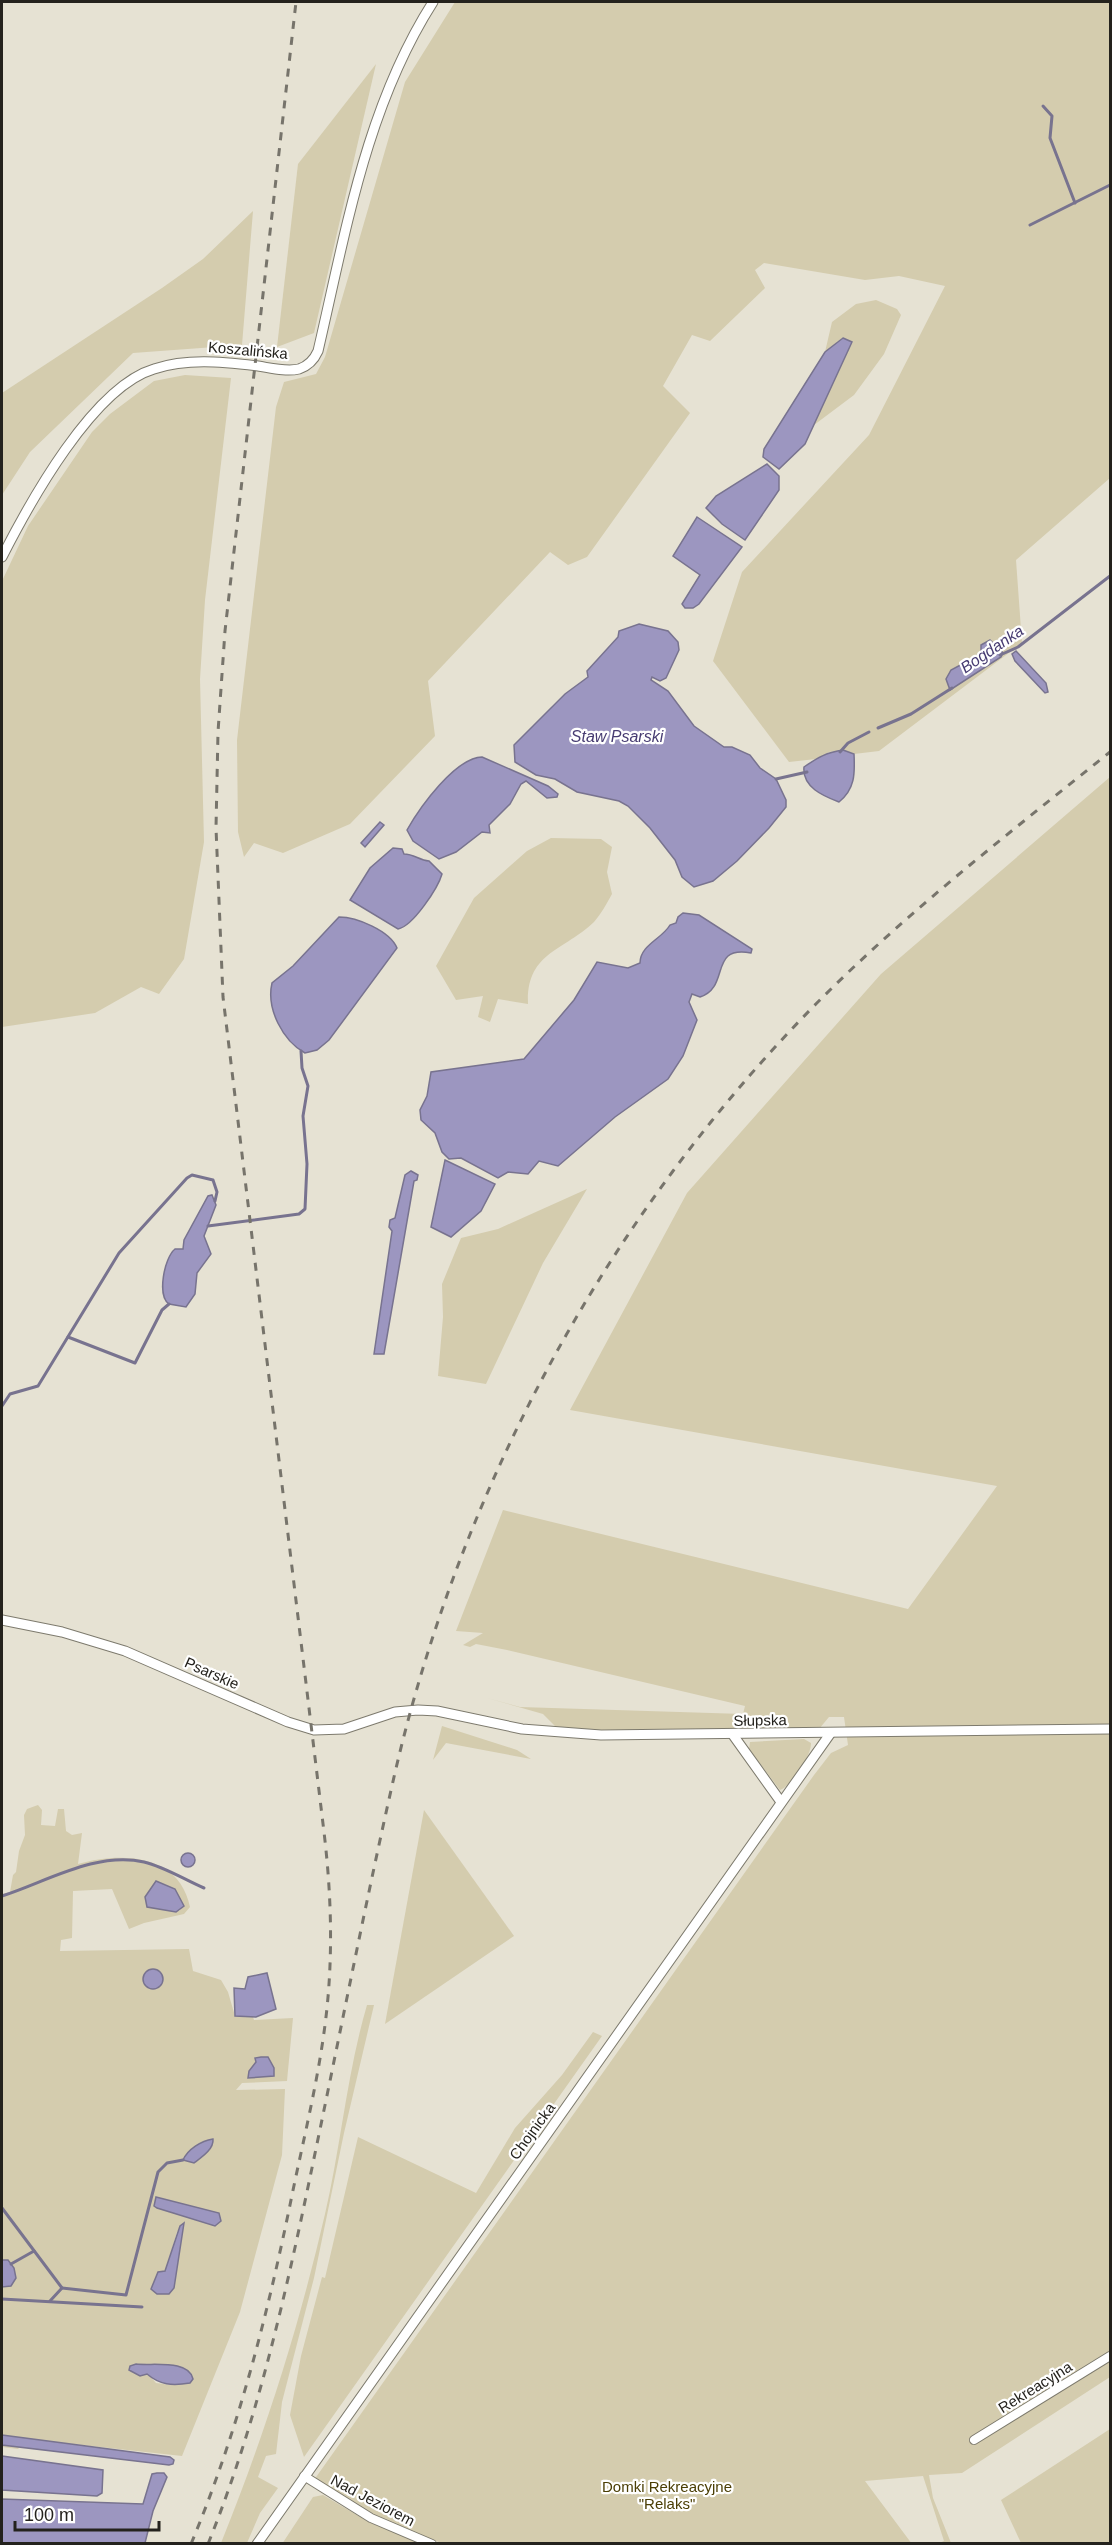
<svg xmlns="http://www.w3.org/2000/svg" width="1112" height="2545" viewBox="0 0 1112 2545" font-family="Arial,sans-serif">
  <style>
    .green { fill: #d4ccae; fill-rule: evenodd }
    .water { fill: #9c96c0; stroke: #78738f; stroke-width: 1.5 }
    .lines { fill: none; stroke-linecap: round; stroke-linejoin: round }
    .stream { stroke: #78738f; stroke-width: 3 }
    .minor-casing { stroke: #7d7a6d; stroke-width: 10 }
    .tertiary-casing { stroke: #7d7a6d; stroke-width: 11 }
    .minor { stroke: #fff; stroke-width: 8 }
    .tertiary { stroke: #fff; stroke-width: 9 }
    .rail { stroke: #77746b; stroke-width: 3; stroke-dasharray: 8 8; stroke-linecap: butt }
    .labels { text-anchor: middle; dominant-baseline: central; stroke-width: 4.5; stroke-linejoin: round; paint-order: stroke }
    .street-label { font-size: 15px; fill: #24221d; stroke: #fff }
    .park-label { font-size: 15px; fill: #4b3e05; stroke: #fff }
    .water-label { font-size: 16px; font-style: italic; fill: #463b71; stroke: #fff }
  </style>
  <rect width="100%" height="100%" fill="#e6e2d3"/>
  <g class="green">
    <path d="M455,2H1110V478L1016,560L1022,643L879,751L854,754L843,750L829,752L816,759L789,762L713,661L742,572L869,435L945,286L899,276L865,280L764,263L755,270L765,288L710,341L692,335L663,386L690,413L587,557L568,565L550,552L428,681L435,736L350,824L283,853L254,843L244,857L238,832L237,740L276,407L284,382L316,374L325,357L405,82Z"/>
    <path d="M376,64L314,333L277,347L298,164Z"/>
    <path d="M253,211L242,345L133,353L30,452L2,495V393L162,288L203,259Z"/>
    <path d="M876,300L897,309L901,315L884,354L854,395L814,425L852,342L842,338L825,352L832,322L856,304Z"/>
    <path d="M185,375L231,378L205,600L200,679L204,842L184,959L159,994L141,987L95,1013L2,1027V581L28,526L92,432L110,414L154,381Z"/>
    <path d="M1110,777V2377L962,2473L929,2475L933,2498L951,2543H939L944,2541L923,2476L865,2481L912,2544L442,2543C396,2528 355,2505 314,2480L814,1775L831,1753L848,1745L844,1717H829L819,1729L594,1731L556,1727L543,1714L487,1698L520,1707L743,1714L745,1706L507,1650L476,1644L470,1647L463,1645L483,1633L456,1631L503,1510L908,1609L997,1486L570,1410L687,1193L881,974Z"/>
    <path d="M551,838L601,839L612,847L607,872L612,894C607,903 601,914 594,922C564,951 526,952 528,1004L498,999L490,1022L478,1017L483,996L456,1000L436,966L474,898L527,851Z"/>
    <path d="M587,1189L543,1263L486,1384L438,1376L443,1317L442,1284L461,1238L498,1229Z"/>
    <path d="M442,1726L517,1750L531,1759L446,1743L433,1760Z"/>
    <path d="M804,1739L811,1743C812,1755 791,1786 780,1790L749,1749L750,1742Z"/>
    <path d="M38,1805L42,1810L41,1825L55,1826L58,1809H64L66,1831L72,1835L82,1833L78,1864C120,1852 179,1853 190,1907L184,1914L144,1923L129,1929L112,1889L73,1891L72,1938L61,1940L60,1951L189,1949L193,1971L221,1980L228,1992L235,2016L253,2017L254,2020L293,2018L287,2081L242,2083L236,2090L285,2089L282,2155L240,2312L182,2456L27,2439L18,2449L2,2447V2287L11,2286L14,2268L8,2260H2V1894L10,1892L13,1875L16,1872L19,1851L25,1835L24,1815L27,1809ZM156,1881C170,1886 181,1891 182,1908L179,1911L147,1906L145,1897ZM184,2224L174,2288L158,2272H165L177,2232ZM153,2366L183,2367L172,2385L156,2383L150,2376L143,2374Z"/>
    <path d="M424,1810L514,1936L385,2024Z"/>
    <path d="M367,2005H374L344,2133L314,2278L282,2402L276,2454L266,2456L258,2477L278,2488L260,2513L247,2543H221C264,2437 299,2327 325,2214C341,2145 347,2073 367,2005Z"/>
    <path d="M593,2032L602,2036L304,2457L290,2415L301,2356L322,2277L325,2278L358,2137L476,2193L515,2128L562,2075Z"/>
    <path d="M1110,2429V2543H1021L1001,2500Z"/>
    <path d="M323,2495L367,2521L425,2544H282L313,2497Z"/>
  </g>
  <g class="water">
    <path d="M843,338L852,342L805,444L779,469L763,457L764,449L825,352Z"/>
    <path d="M767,464L779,476V490L745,540L722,524L706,508L716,496Z"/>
    <path d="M697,517L742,547L699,604L693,608H685L682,604L700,575L673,556Z"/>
    <path d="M639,624L668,631L678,642L679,650L666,678L660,681L652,677L651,680L668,691L694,726L724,747H732L750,755L760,768L776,779L786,800V807L769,828L737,861L713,881L694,887L682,877L675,860L650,828L628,806L619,801L577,792L555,779L536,775L515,762L514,745L565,694L588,677L587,671L618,637L619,631Z"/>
    <path d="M990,640L1003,653L1001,657L950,690L946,679L951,670L981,654V645Z"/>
    <path d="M1016,651L1046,683L1048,692L1045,693L1015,661L1012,654Z"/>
    <path d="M843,750L854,754C855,774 855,789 839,802C823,796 802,787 804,767C817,758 827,752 843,750Z"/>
    <path d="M482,757L548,786L558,794L557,797L547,798L526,781L521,784L510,804L489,825L490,833L482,832L456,852L439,859L413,841L407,830C420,807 455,758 482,757Z"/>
    <path d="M380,822L384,825L365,847L361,843Z"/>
    <path d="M393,848L402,849L404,854C414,854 419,860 429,861L442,874C438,888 413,926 398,929L350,900L370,868Z"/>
    <path d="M683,913L699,915L752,949L751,953C708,945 731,987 700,997L692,994L689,1002L697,1020L683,1056L668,1079L615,1117L558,1166L539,1161L528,1174L508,1172L498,1178L461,1158L449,1159L442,1152L435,1133L421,1120L420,1110L427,1096L431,1072L524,1059L574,1000L597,962L628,968L640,963C640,945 662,939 670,925L676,923L678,917Z"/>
    <path d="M339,917C357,917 390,931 397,948L329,1040L317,1050L305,1053C283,1041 266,1009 272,983L293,966Z"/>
    <path d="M445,1160L495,1184L481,1211L451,1237L431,1227Z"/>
    <path d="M411,1171L418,1175L417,1180L414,1181L384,1354H374L392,1231L389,1227L390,1220L395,1218L405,1175Z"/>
    <path d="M212,1195L216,1205L204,1236L211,1254L197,1273L195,1294L186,1307L169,1304C157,1296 164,1258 175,1249H183L184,1240L208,1196Z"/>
    <circle cx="188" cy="1860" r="7"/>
    <path d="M156,1881L175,1889L184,1906L176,1912L147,1907L145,1897Z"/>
    <circle cx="153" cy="1979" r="10"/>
    <path d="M267,1973L276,2009L256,2017L235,2016L234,1988L245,1989L248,1977Z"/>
    <path d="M261,2057H268L274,2068V2076L248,2078L249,2071L256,2062L255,2058Z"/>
    <path d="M213,2139C214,2149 202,2157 194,2163L183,2160C188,2149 201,2141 213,2139Z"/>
    <path d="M156,2197L219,2213L221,2221L215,2226L157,2208L154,2206Z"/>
    <path d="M184,2223L174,2288L169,2294H157L151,2289L158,2272L165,2271L180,2226Z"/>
    <path d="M2,2260H8L14,2268L16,2278L11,2286L2,2287Z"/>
    <path d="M136,2364C152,2366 189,2359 193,2379L190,2383C172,2386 160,2385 147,2374L140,2376L129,2370L130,2366Z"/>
    <path d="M2,2435L170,2457L174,2460L173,2464L169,2465L2,2445Z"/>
    <path d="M2,2456L103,2470L102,2493L97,2496L2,2490Z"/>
    <path d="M157,2473H164L167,2477L153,2511L145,2543H2V2499L143,2504L152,2474Z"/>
  </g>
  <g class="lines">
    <g class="stream">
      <path d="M1043,106L1052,116L1050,138L1075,203"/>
      <path d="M1030,225L1110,185"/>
      <path d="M1000,655L1018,647L1110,576"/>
      <path d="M878,728L911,714L952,688"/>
      <path d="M840,752L848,743L869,732"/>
      <path d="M776,779L807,772"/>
      <path d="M208,1226L299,1214L305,1209L307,1164L303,1116L308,1086L302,1068L301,1051"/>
      <path d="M68,1337L135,1363L162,1310L169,1304"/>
      <path d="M2,1406L10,1394L38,1386L119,1253L187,1178L192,1175L213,1180L217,1192L215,1201"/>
      <path d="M2,1896C46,1882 96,1851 144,1862C165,1867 185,1880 204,1888"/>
      <path d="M2,2208L62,2288L50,2301"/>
      <path d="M11,2264L34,2251"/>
      <path d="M62,2288L126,2295L158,2172L167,2163L183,2160"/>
      <path d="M2,2299L142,2307"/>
    </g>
    <defs>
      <g id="minor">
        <path d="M974,2440L1110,2356"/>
        <path d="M304,2476L371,2518L432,2544"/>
      </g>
      <g id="tertiary">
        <path d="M2,557C30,502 93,387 154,369C188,358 222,362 258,366C271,368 286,372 299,369C308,366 314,360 318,351C346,231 366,107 433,2"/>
        <path d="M2,1620L62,1632L125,1651L288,1722L314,1730L344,1729L395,1712L418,1710L437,1711L522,1729L601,1735L1110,1729"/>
        <path d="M733,1735L781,1802"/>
        <path d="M257,2544L830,1734"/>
      </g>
    </defs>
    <use href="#minor" class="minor-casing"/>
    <use href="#tertiary" class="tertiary-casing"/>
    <use href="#minor" class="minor"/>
    <use href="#tertiary" class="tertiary"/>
    <g class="rail">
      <path d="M191,2544C237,2434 266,2321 290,2205C303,2140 320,2075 327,2008C333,1949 331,1891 324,1832L223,997L216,828L218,732L225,631L296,2"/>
      <path d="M208,2544C258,2420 286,2293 313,2163C340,2034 365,1905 394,1777C460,1489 605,1220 811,1009C903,915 1008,834 1110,752"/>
    </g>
  </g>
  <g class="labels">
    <g class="street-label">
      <text transform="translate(248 350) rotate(5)">Koszalińska</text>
      <text transform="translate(212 1673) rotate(24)">Psarskie</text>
      <text transform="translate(760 1720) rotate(-1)">Słupska</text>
      <text transform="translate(532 2131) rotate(-54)">Chojnicka</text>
      <text transform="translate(1035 2387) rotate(-32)">Rekreacyjna</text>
      <text transform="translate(373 2500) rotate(28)">Nad Jeziorem</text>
    </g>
    <g class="park-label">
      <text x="667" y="2486">Domki Rekreacyjne<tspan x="667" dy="17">"Relaks"</tspan></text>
    </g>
    <g class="water-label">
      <text transform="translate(992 649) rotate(-34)">Bogdanka</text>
      <text x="617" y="736">Staw Psarski</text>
    </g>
  </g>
  <rect width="1112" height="2545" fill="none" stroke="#24221d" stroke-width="6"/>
  <path d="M15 2521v9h144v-9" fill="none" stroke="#24221d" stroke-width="3"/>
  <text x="24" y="2521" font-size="18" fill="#24221d" stroke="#ffffff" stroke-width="4.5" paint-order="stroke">100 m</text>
</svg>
